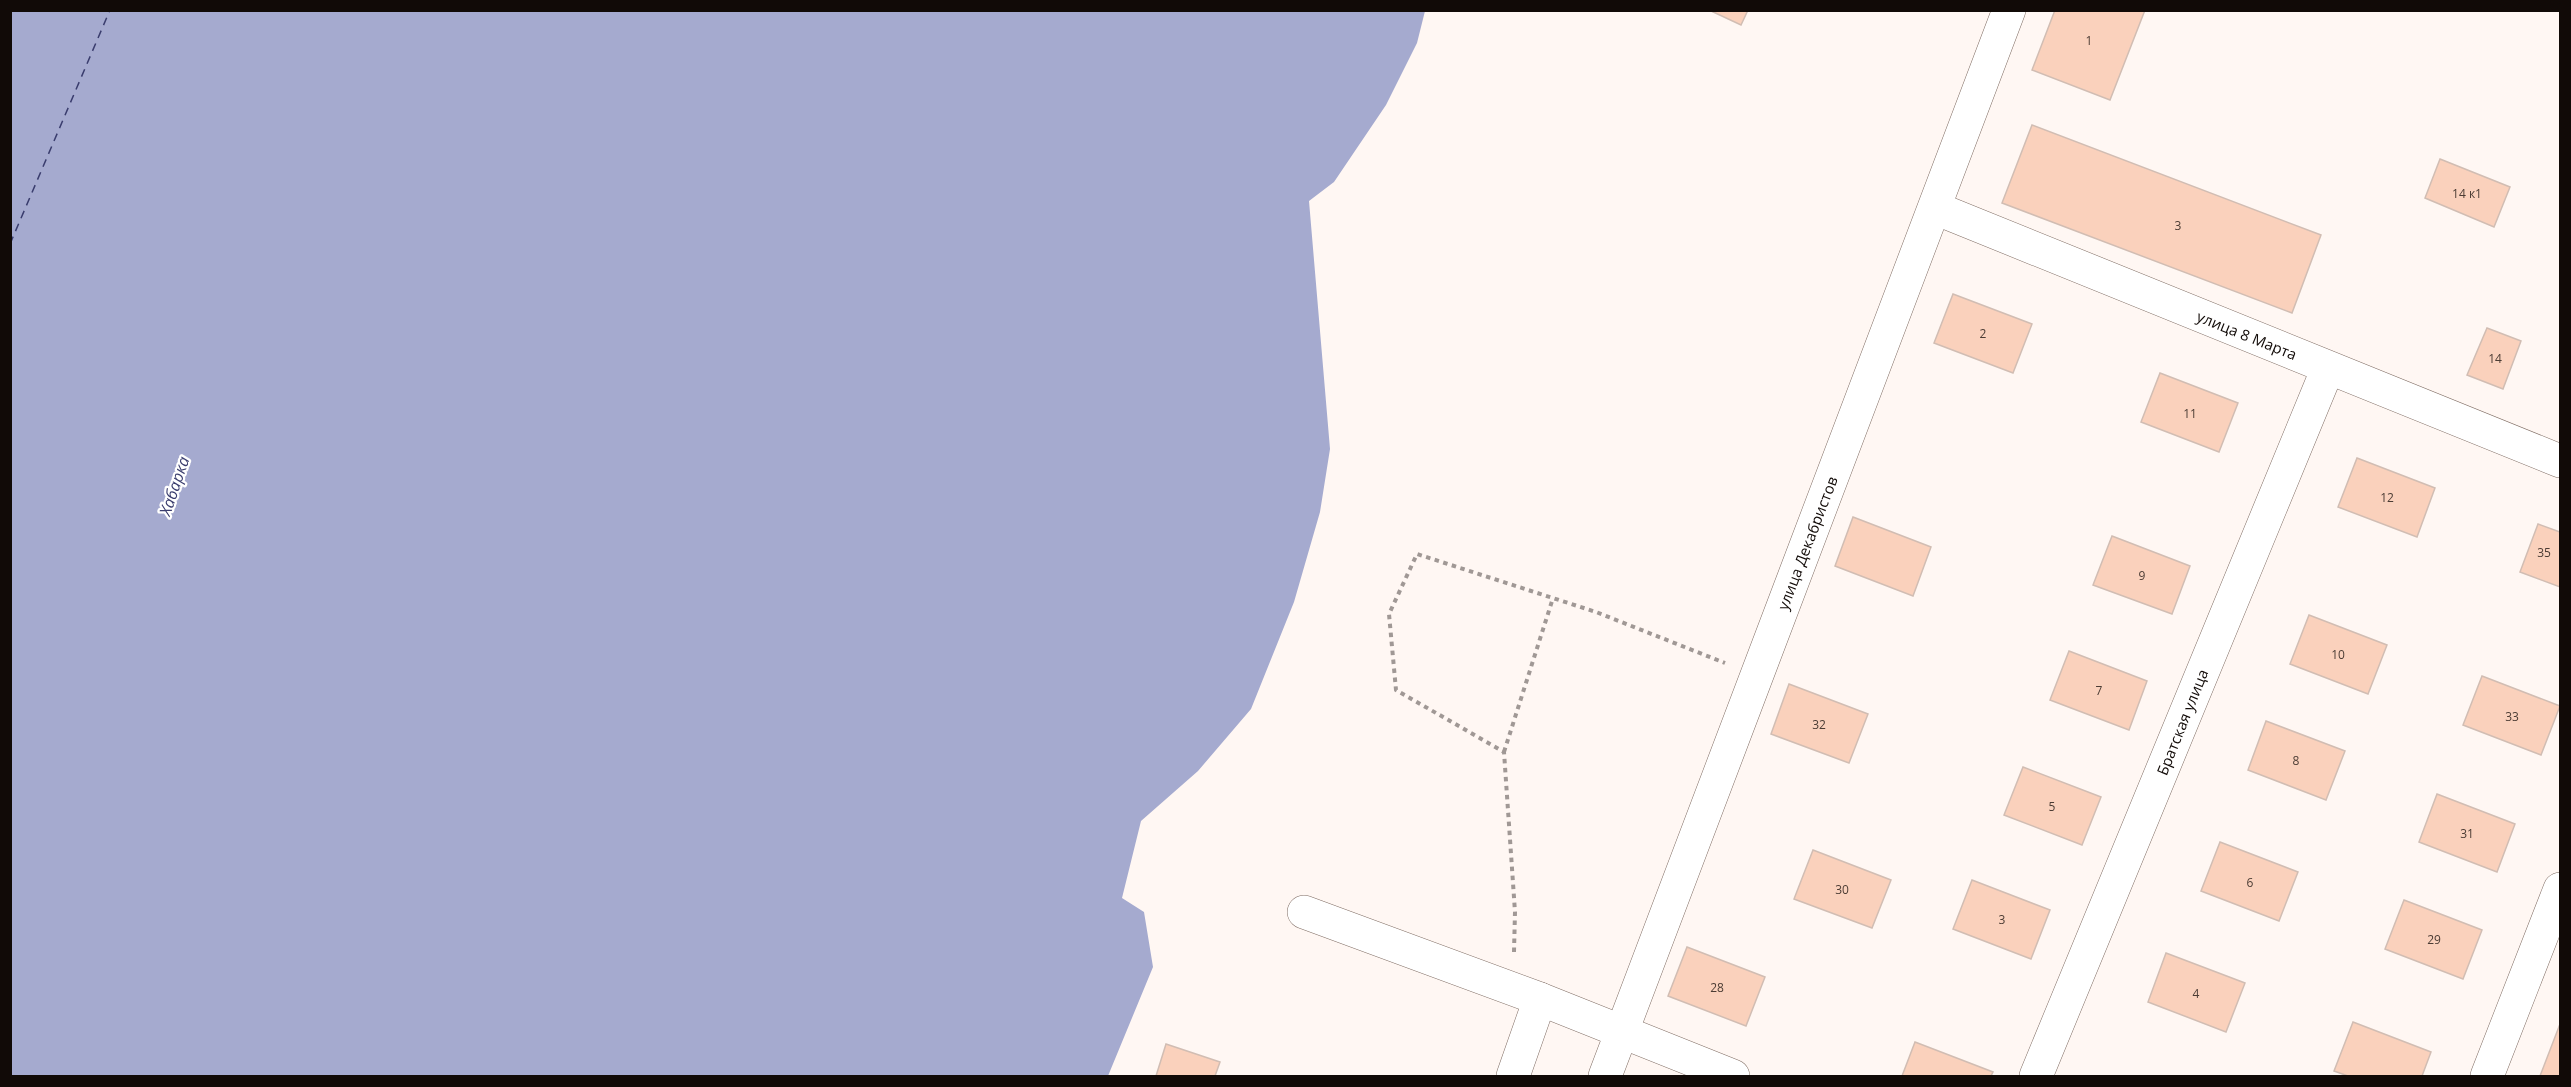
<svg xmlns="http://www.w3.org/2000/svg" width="2571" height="1087" viewBox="0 0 2571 1087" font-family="'Open Sans',sans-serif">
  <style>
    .water { fill: #a5aacf }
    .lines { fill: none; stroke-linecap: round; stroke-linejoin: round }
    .ferry { stroke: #3a3d6e; stroke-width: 1.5; stroke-dasharray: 8 6; stroke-linecap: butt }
    .building { fill: #fad1bc; stroke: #d1bdb3; stroke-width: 1.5 }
    .minor-casing { stroke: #806e65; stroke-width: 34 }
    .path { stroke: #a09895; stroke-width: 4; stroke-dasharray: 4.5 4.5; stroke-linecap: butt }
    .minor { stroke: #fff; stroke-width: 33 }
    .labels { text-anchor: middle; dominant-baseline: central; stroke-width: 4.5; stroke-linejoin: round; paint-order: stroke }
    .number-label { font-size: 12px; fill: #4b3c34 }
    .street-label { font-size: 15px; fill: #110a07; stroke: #fff }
    .water-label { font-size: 16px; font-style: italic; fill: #3a3d6e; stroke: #fff }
  </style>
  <rect width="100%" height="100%" fill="#fff7f3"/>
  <path class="water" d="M10,11H1425L1417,43L1386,105L1334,182L1309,201L1330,449L1320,512L1294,602L1251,709L1198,771L1141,821L1122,898L1144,912L1153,967L1108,1076H11Z"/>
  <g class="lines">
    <path class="ferry" d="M10,244L110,10"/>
  </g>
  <g class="building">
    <path d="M1709,10H1748L1741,25Z"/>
    <path d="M2055,10H2145L2110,100L2032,70Z"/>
    <path d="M2032,125L2321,235L2292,313L2002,203Z"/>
    <path d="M2440,159L2510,187L2494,227L2425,198Z"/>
    <path d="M1953,294L2032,324L2013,373L1934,343Z"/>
    <path d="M2487,328L2521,341L2503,389L2467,375Z"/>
    <path d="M2160,373L2238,403L2219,452L2141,422Z"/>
    <path d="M2357,458L2435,488L2417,537L2338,507Z"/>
    <path d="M1853,517L1931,547L1913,596L1835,566Z"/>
    <path d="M2538,524L2560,532V587L2520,572Z"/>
    <path d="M2112,536L2190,566L2172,614L2093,585Z"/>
    <path d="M2309,615L2387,645L2368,694L2290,664Z"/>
    <path d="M2069,651L2147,681L2129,730L2050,700Z"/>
    <path d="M2482,676L2560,706L2541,755L2463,725Z"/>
    <path d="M1789,684L1868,714L1849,763L1771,734Z"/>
    <path d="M2266,721L2345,751L2326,800L2248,770Z"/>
    <path d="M2023,767L2101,797L2082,845L2004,815Z"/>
    <path d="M2437,794L2515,824L2497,872L2419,842Z"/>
    <path d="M2220,842L2298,872L2279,921L2201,891Z"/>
    <path d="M1813,850L1891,880L1872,928L1794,899Z"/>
    <path d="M1972,880L2050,910L2031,959L1953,929Z"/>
    <path d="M2404,900L2482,930L2463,979L2385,949Z"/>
    <path d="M1687,947L1765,977L1746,1026L1668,996Z"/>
    <path d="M2166,953L2245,983L2226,1032L2148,1002Z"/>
    <path d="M2353,1022L2431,1052L2422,1076H2348L2334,1071Z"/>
    <path d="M2560,1024V1076H2540Z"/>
    <path d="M1915,1042L1993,1072L1991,1076H1902Z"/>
    <path d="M1166,1044L1220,1062L1215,1076H1156Z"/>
  </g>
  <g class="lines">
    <defs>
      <g id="minor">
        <path d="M1935,208L2560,461"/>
        <path d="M1304,912L1540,999L1733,1076"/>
        <path d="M1513,1076L1540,999"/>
        <path d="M1605,1076L2009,10"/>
        <path d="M2036,1076L2328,368"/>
        <path d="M2487,1076L2560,889"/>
      </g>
    </defs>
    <use href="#minor" class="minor-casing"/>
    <g class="path">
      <path d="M1504,752L1553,598"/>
      <path d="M1514,952L1515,912L1504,752L1396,690L1389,614L1417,554L1596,612L1725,663"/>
    </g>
    <use href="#minor" class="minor"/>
  </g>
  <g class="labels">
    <g class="number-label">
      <text x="2089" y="40">1</text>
      <text x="2467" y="193">14 к1</text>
      <text x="2178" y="225">3</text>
      <text x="1983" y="333">2</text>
      <text x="2495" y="358">14</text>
      <text x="2190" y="413">11</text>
      <text x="2387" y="497">12</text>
      <text x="2544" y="552">35</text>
      <text x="2142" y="575">9</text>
      <text x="2338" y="654">10</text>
      <text x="2099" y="690">7</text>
      <text x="2512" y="716">33</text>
      <text x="1819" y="724">32</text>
      <text x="2296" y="760">8</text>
      <text x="2052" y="806">5</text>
      <text x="2467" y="833">31</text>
      <text x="2250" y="882">6</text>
      <text x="1842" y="889">30</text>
      <text x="2002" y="919">3</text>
      <text x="2434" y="939">29</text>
      <text x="1717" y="987">28</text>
      <text x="2196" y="993">4</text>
    </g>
    <g class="street-label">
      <text transform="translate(2247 335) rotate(22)">улица 8 Марта</text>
      <text transform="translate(1807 543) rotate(-69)">улица Декабристов</text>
      <text transform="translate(2182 722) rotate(-68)">Братская улица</text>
    </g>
    <g class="water-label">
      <text transform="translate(174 486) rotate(-71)">Хабарка</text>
    </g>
  </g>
  <rect width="2571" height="1087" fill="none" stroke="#110a07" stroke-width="24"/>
</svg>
